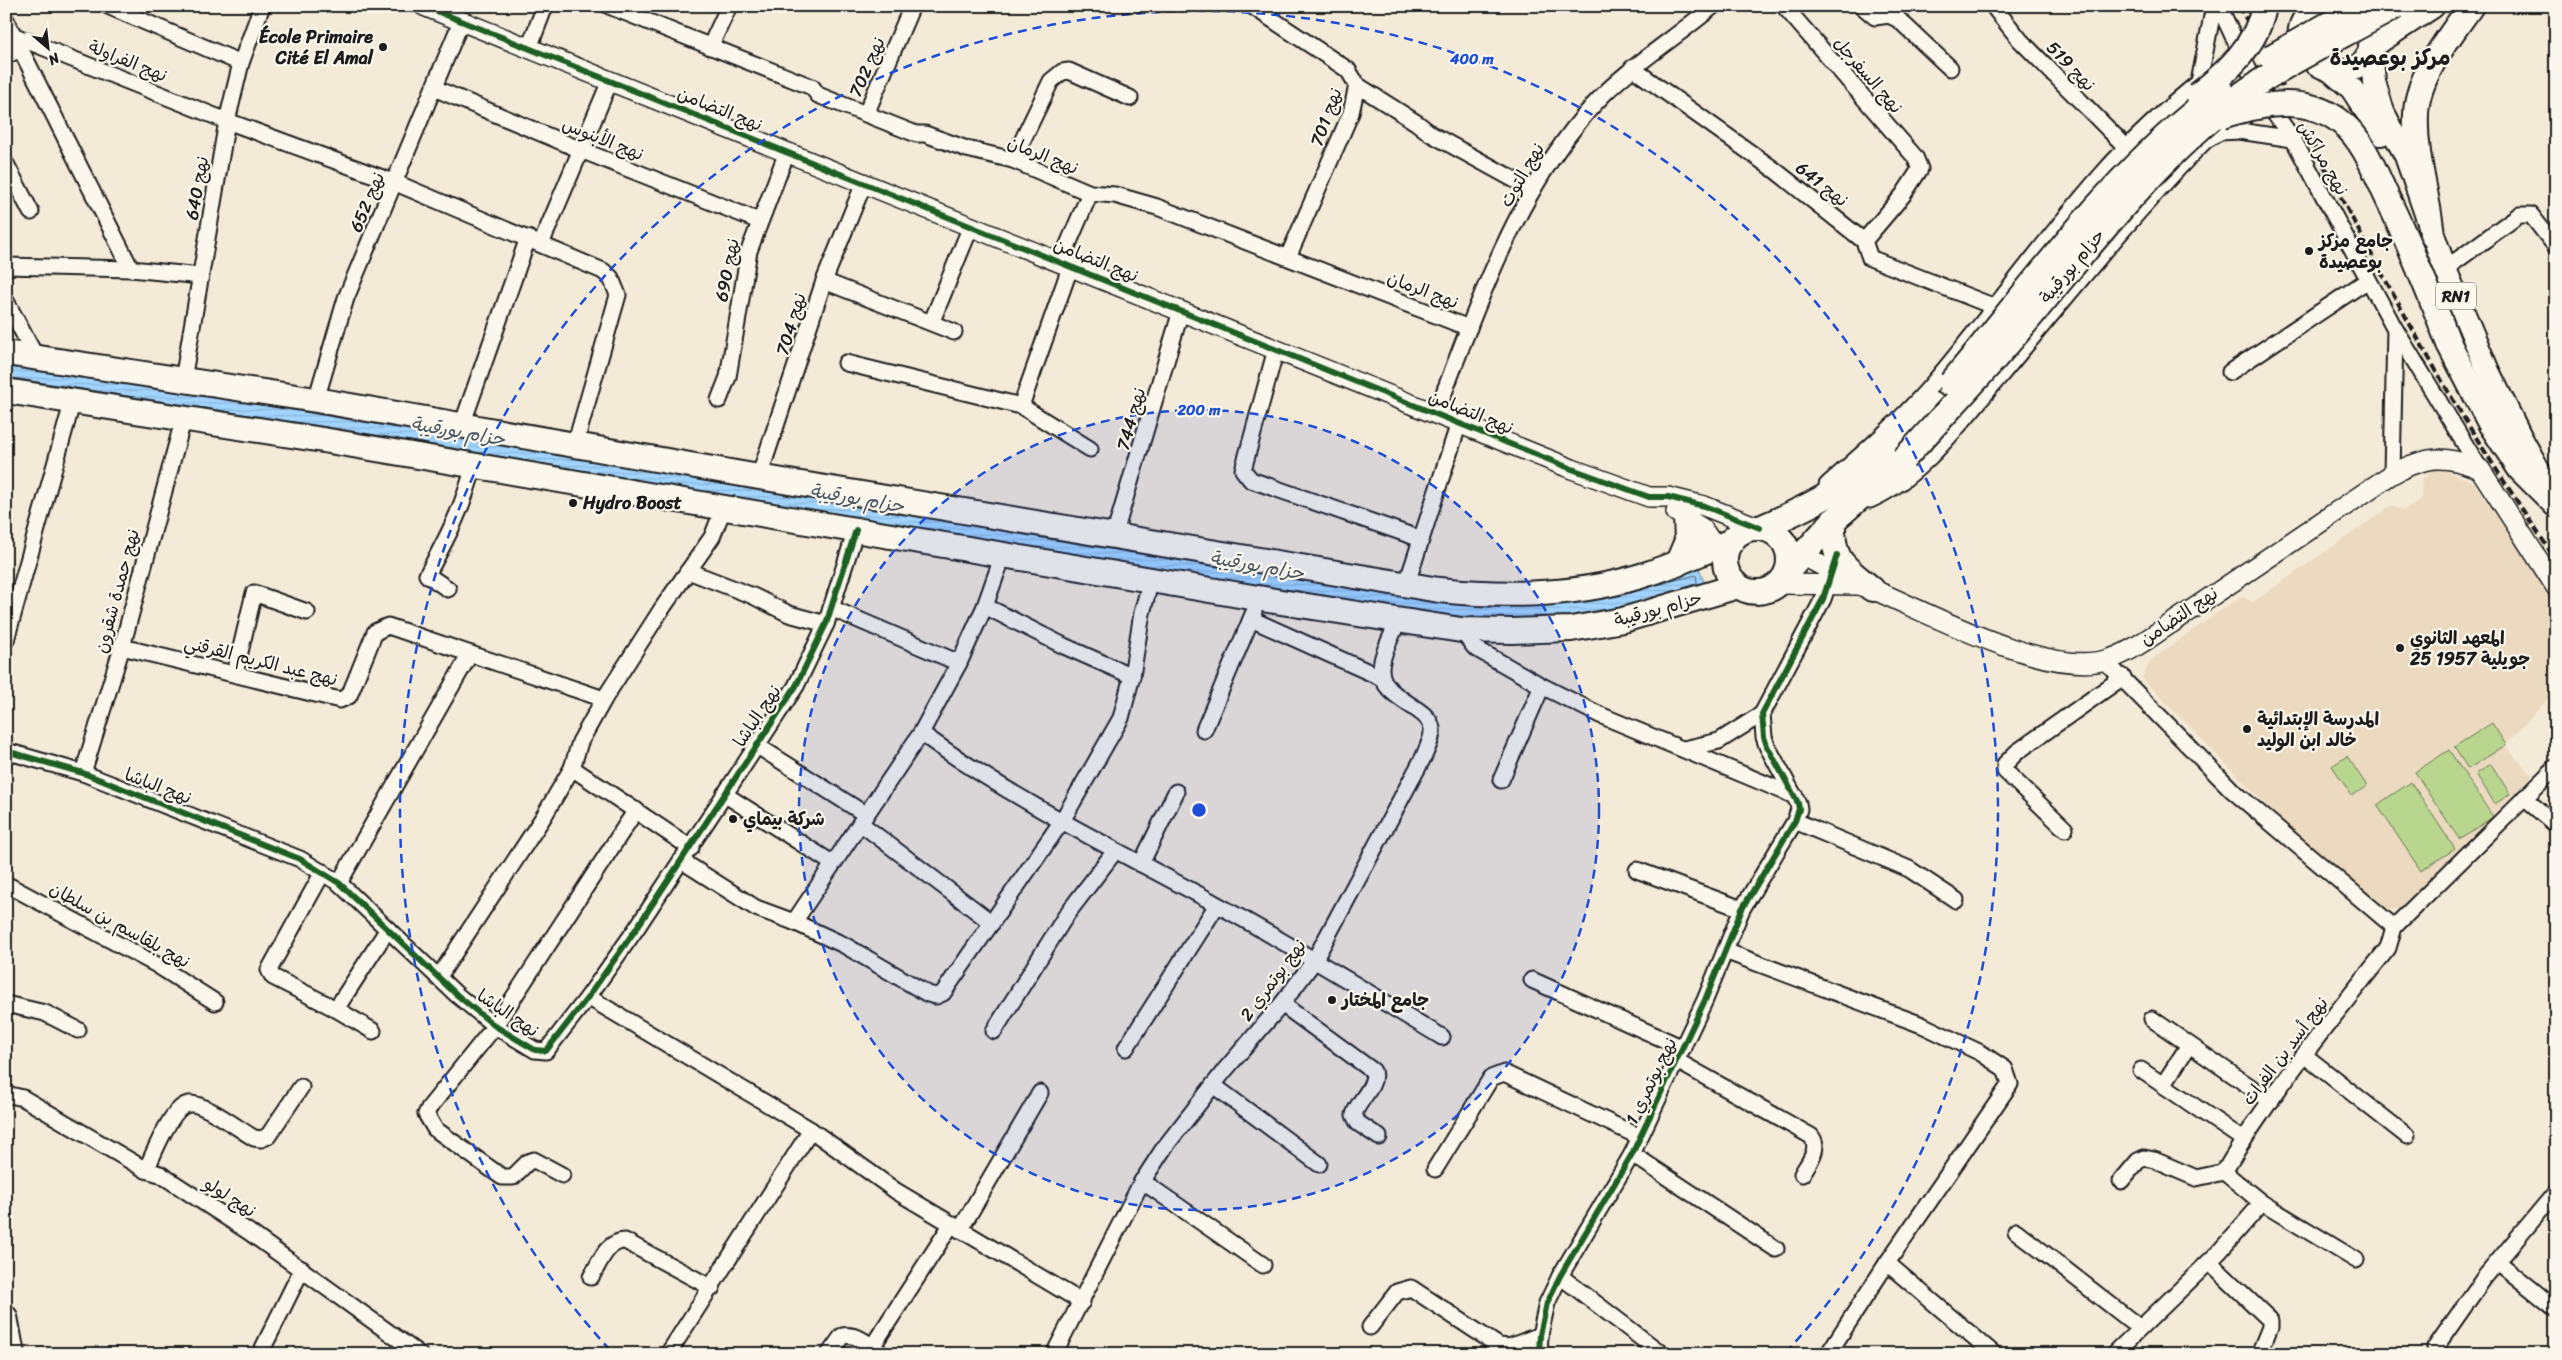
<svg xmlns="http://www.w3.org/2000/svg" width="2562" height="1360" viewBox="0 0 2562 1360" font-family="Sriracha,'Playpen Sans Arabic',sans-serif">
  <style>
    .built { fill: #ecdac0 }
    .pitch { fill: #b8d68e; stroke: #6a7955 }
    .water { fill: url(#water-rules); stroke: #6c8ba4 }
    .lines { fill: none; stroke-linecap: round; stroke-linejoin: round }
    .shore { stroke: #516677; stroke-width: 1 }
    .minor-casing { stroke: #1c1c1c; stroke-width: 19 }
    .tertiary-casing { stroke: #1c1c1c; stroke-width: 22 }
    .primary-casing { stroke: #1c1c1c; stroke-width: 26 }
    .trunk-casing { stroke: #1c1c1c; stroke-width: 28 }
    .minor { stroke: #fbf7ec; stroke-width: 15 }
    .tertiary { stroke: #fbf7ec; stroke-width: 19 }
    .primary { stroke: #fbf7ec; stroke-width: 22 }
    .trunk { stroke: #fbf7ec; stroke-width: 24 }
    .rail { stroke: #1c1c1c; stroke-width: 4; stroke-dasharray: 8 4; stroke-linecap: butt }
    .trunk-bridge-casing { stroke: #1c1c1c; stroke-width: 28; stroke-linecap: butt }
    .trunk-bridge { stroke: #fbf7ec; stroke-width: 24 }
    .cycleway-casing { stroke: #fbf7ec; stroke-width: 9 }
    .cycleway { stroke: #1b5e20; stroke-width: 6 }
    .ring { fill: none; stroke: #1d4ed8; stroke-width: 2.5; stroke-dasharray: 9 6 }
    .poi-dot { fill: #1c1c1c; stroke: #fbf7ec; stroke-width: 2 }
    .labels { text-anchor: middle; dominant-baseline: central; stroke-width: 4.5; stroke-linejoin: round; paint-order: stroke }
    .shield { fill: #fbf7ec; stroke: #5f5e5a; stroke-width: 1 }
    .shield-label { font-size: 16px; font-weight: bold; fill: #1c1c1c }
    .poi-label { font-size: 18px; font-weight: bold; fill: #1c1c1c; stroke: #fbf7ec; text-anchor: start }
    .street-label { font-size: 18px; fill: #1c1c1c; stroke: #fbf7ec }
    .water-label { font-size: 19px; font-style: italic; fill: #445460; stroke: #fbf7ec }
    .district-label { font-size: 22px; font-weight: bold; fill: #1c1c1c; stroke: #fbf7ec }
    .centre { fill: #1d4ed8; stroke: #fbf7ec; stroke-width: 2.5 }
    .ring-label { font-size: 15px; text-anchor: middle; font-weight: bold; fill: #1d4ed8; stroke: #fbf7ec; stroke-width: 4.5; stroke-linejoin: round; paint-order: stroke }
  </style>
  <defs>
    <pattern id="water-rules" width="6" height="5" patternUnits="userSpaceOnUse" patternTransform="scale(1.25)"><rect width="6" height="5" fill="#a1d5ff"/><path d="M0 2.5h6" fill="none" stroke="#8ab6da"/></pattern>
  </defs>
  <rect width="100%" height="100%" fill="#f4ead8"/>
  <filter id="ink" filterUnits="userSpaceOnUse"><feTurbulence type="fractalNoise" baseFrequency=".02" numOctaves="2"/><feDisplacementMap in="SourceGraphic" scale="10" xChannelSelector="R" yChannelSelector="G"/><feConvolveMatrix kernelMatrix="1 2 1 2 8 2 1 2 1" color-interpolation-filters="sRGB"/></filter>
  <g filter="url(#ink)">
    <path class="built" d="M2437,468L2474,482L2556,604V690L2505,746L2532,776L2401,909H2383L2276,815L2142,678L2151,660L2241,596L2253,602L2391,506L2404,510L2421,499L2422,479Z"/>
    <g class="pitch">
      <path d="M2492,723L2506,745L2468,769L2454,747Z"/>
      <path d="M2449,750L2493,817L2459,839L2415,772Z"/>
      <path d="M2347,756L2367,786L2352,796L2332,766Z"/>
      <path d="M2491,764L2510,794L2495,804L2476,774Z"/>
      <path d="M2411,782L2455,849L2421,871L2377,805Z"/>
    </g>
    <path class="water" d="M6,360L1432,596L1665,578L1699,567L1705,586L1612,615L1482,624L6,382Z"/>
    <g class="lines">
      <g class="shore">
        <path d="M6,377L358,432L825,512"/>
        <path d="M263,405L452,437"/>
        <path d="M955,534L1127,563"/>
        <path d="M1253,584L1335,597"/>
        <path d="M1645,588L1696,575L1697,583L1683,589"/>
      </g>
      <defs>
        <g id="minor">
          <path d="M108,6L241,63"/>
          <path d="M609,6L812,87L818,95L916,134H925L967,149L1013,160L1090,193L1115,195L1157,207L1469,328"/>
          <path d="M1252,6L1348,70L1357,85L1351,113L1288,257"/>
          <path d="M1784,6L1915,157L1920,169L1903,195L1864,241"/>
          <path d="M1862,6L1875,17L1889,15L1899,20L1950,68"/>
          <path d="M1993,6L2020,40L2127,148"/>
          <path d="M2219,6L2259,92L2293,139L2395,329L2480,469"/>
          <path d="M6,20L131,269L6,266"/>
          <path d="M15,36L227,121L396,183L603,271L611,278L618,295L575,445"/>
          <path d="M710,47L729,6"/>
          <path d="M529,48L545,6"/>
          <path d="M6,56L20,49"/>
          <path d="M1632,68L1776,171L1864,241L1870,258L1995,307"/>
          <path d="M2199,82L2214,6"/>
          <path d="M1357,85L1417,123L1431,134L1533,190"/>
          <path d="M434,88L581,150L759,221"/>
          <path d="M866,114L912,6"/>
          <path d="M2220,132L2239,131L2293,139"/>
          <path d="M1013,160L1051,81L1062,72L1069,71L1130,98"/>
          <path d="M6,164L31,212"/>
          <path d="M541,244L610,81"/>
          <path d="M1061,261L1090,193"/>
          <path d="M131,269L201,276"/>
          <path d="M2445,269L2519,215H2531L2556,247"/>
          <path d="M824,281L954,332"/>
          <path d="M6,301L36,357"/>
          <path d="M932,321L971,226"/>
          <path d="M1276,349L1243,470L1251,480L1421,539"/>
          <path d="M846,363L1021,406L1090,449"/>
          <path d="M2230,372L2368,280"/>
          <path d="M183,380L227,121L241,63L262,6"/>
          <path d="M316,400L346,298L461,22"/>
          <path d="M719,400L728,377L749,251L787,152"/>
          <path d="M1021,406L1071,265"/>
          <path d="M1436,414C1477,306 1521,177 1604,94C1637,61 1677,37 1713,6"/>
          <path d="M462,425L528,238"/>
          <path d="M2392,474L2395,329"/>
          <path d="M759,477L824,281L864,183"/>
          <path d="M1827,485C1862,454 1898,423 1929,388C1989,318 2042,242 2103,173C2133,139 2167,108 2203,79"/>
          <path d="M1870,500C1922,478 1965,417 2001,375C2065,299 2126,222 2195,151L2206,140L2245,117"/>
          <path d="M1114,536L1181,311"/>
          <path d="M688,571L753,596L789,614L826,624"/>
          <path d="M1406,586L1459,423"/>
          <path d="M448,589L427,575C448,536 463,508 474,465"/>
          <path d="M985,606L1064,646L1132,676"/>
          <path d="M831,608L959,663"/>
          <path d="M1251,619L1382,678"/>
          <path d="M1461,630L1475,648L1542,686L1600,715L1795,796"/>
          <path d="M6,640L73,400"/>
          <path d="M122,647L340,700L349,696L375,632L388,626L604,699"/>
          <path d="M2105,661L2232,790L2394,927"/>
          <path d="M235,673L254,593L307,612"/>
          <path d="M1204,730L1254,612"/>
          <path d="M921,733C1013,800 1117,850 1216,904C1293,946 1367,992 1442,1037"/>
          <path d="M756,745L865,814"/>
          <path d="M1684,749L1719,741L1762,714"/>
          <path d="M6,751L83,773L300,859L339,883L457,995L495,1026L535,1050L546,1051L588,997L636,929L796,686L826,624L856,530"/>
          <path d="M572,768L691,848"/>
          <path d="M83,773L122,647L184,417"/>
          <path d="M1501,780L1542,686"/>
          <path d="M724,794L832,863"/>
          <path d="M2524,798L2556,825"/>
          <path d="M1795,821L1909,869L1956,900"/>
          <path d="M860,823L992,923"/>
          <path d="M2065,829L2005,771V764L2017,752L2123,677"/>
          <path d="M682,861L756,908L794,922L844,945L928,994L936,996L943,993L1062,821L1121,718L1132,676L1142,613L1151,580"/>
          <path d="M1141,864L1176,792"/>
          <path d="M1637,870L1742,909"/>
          <path d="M323,872L269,970L273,977L336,1009L373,1031"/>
          <path d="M339,883L470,654"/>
          <path d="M6,884L157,965L215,1002"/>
          <path d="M794,922L921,733L959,663L985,606L1003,555"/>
          <path d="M1725,951L1922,1025L1981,1053L2005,1069L2010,1084L1887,1263L1828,1354"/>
          <path d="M438,978L544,816L572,768L580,742L604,699L661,610L712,537L724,507"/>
          <path d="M1532,980L1683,1048"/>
          <path d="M588,997L811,1130L896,1191L1082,1302"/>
          <path d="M6,1004L45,1013L78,1030"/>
          <path d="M1282,1004L1373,1071C1378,1086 1357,1101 1354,1115L1358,1123L1379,1137"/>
          <path d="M336,1009L388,929"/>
          <path d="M2152,1019L2271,1101"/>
          <path d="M994,1031L1067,914L1115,851"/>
          <path d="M1126,1048L1217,905"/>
          <path d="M2304,1055L2407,1136"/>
          <path d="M1677,1061L1811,1136C1821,1148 1809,1162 1802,1174"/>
          <path d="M2141,1070L2244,1140"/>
          <path d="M1213,1085L1319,1164"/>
          <path d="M2163,1085L2189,1045"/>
          <path d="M6,1094L23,1098L146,1170L160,1174L249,1232L419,1354"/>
          <path d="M1632,1154L1776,1249"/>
          <path d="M1435,1169L1491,1078L1504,1073L1640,1137"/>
          <path d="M146,1170C154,1154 171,1106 189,1104C204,1102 240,1130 254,1138L261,1139L268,1136L301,1087"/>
          <path d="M562,1175L534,1160L528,1162L513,1177H502L435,1129L426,1114L429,1108L495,1026L636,810"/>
          <path d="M1142,1181L1263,1265"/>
          <path d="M2121,1181L2138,1161L2144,1158L2154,1160L2196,1178L2224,1172"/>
          <path d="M2262,1203L2356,1260"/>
          <path d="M960,1230L1040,1093"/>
          <path d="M2016,1231L2140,1328"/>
          <path d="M2209,1262L2270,1320V1327L2259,1354"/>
          <path d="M2498,1262L2556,1309"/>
          <path d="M1887,1263L1994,1354"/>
          <path d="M1560,1276L1662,1354"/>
          <path d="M591,1277C600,1263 606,1241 625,1241L712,1288"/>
          <path d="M1370,1327L1397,1292L1411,1288L1499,1346L1509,1347L1540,1335"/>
          <path d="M872,1347L951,1225"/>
          <path d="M2435,1348L2484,1278L2556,1192"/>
          <path d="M260,1354L302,1269"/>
          <path d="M668,1354L811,1130"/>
          <path d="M829,1354L842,1336C858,1333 869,1345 882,1354"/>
          <path d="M1054,1354L1140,1185L1164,1148L1225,1070L1282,1004L1314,961L1424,756C1427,748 1433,738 1432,729C1430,706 1381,700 1381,669C1381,654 1393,634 1398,621"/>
          <path d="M1539,1354L1540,1335L1547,1303L1560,1276L1632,1154L1705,1000L1742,909L1795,821L1799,809L1798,803L1767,746L1764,737L1762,714L1823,599L1831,576"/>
          <path d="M2114,1354L2219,1252L2262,1203L2224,1172C2271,1092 2331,1020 2388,948L2394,927L2556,767"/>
        </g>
        <g id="tertiary">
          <path d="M424,6L1572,469L1649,497H1668L1704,506L1760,528"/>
          <path d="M1676,512L1702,528L1725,562"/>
          <path d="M1787,547L1854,583"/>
          <path d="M1779,584L1858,585L1872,589C1929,613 2046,677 2106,660C2129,654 2151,636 2172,623L2392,474C2426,456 2444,454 2480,469L2556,587"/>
        </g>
        <g id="primary">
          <path d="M2316,6C2261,50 2360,109 2373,39"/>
          <path d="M2371,46L2374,82L2383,112L2406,156L2445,269L2488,371L2521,438L2553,496"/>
          <path d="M2331,71L2352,89L2381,134"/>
          <path d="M6,1317L13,1354"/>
        </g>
        <g id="trunk">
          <path d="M2371,46L2432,6"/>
          <path d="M2432,235C2428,195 2414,155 2416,114C2417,76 2450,36 2471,6"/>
          <path d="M2449,344L2491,425L2520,469L2556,505"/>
          <path d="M6,353L316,400L759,477L1439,590C1510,597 1582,596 1650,573C1678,564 1704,551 1732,541"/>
          <path d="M6,391L323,440L1281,602L1461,630L1512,631L1571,629L1623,620L1738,586"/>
          <path d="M1833,521C1832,562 1843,565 1872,589"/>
          <circle cx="1757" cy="560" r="32"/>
          <path d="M1760,528C1800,511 1839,492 1873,464C1895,446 1914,425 1933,405"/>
          <path d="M1677,564L1687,541L1686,517"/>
          <path d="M1787,572L1833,521L1904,459"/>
        </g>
      </defs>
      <use href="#minor" class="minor-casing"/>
      <use href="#tertiary" class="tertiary-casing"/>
      <use href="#primary" class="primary-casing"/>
      <use href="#trunk" class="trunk-casing"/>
      <use href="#minor" class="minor"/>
      <use href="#tertiary" class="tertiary"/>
      <use href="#primary" class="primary"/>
      <use href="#trunk" class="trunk"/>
      <path class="rail" d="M2239,6C2305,128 2368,252 2437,372C2473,436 2515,498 2556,560"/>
      <defs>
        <g id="trunk-bridge">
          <path d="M2271,57L2361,6"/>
          <path d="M2198,95C2227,72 2258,44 2264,6"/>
          <path d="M2222,116C2261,104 2307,94 2342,123C2363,140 2374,169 2385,193C2409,243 2429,292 2449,344"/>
          <path d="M1951,383C2034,284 2116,167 2221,91"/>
          <path d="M1904,459C1940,419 1977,380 2012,339C2080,259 2142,175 2224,108C2275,66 2339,39 2396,6"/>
        </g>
      </defs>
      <use href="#trunk-bridge" class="trunk-bridge-casing"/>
      <use href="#trunk-bridge" class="trunk-bridge"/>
      <defs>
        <g id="cycleway">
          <path d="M424,6L1572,469L1649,497H1668L1704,506L1760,528"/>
          <path d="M6,751L83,773L300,859L339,883L457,995L495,1026L535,1050L546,1051L588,997L636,929L796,686L826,624L856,530"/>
          <path d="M1539,1354L1540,1335L1547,1303L1560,1276L1632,1154L1705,1000L1742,909L1795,821L1799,809L1798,803L1767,746L1764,737L1762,714L1823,599L1837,555"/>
        </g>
      </defs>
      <use href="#cycleway" class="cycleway-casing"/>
      <use href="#cycleway" class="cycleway"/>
    </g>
  </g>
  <circle cx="1199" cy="810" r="400" fill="#1d4ed8" fill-opacity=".12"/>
  <g class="ring">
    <circle cx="1199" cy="810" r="400"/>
    <path d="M610 1350A799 799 0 1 1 1788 1350"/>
  </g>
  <g class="poi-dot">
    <circle cx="383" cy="47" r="5"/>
    <circle cx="2309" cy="251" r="5"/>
    <circle cx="573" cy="503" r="5"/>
    <circle cx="2400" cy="648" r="5"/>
    <circle cx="2247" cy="729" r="5"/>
    <circle cx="733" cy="819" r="5"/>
    <circle cx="1332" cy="1000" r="5"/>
  </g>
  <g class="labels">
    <rect class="shield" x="2436" y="282.5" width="40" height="27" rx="4"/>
    <g class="shield-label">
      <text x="2456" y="296">RN1</text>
    </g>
    <g class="poi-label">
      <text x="373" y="37" text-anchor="end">École Primaire<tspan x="373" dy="21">Cité El Amal</tspan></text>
      <text x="2319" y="241">جامع مركز<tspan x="2319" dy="21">بوعصيدة</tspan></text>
      <text x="583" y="503">Hydro Boost</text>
      <text x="2410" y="638">المعهد الثانوي<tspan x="2410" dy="21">25 جويلية 1957</tspan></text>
      <text x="2257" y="719">المدرسة الإبتدائية<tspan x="2257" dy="21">خالد ابن الوليد</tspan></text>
      <text x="743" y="819">شركة بيماي</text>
      <text x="1342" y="1000">جامع المختار</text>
    </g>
    <g class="street-label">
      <text transform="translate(128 61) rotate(22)">نهج الفراولة</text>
      <text transform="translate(2071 66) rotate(46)">نهج 519</text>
      <text transform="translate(867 67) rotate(-66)">نهج 702</text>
      <text transform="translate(1868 75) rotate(49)">نهج السفرجل</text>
      <text transform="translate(720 109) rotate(22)">نهج التضامن</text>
      <text transform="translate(1326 117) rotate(-70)">نهج 701</text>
      <text transform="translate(603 139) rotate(22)">نهج الأبنوس</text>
      <text transform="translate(1043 155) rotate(22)">نهج الرمان</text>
      <text transform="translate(2323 158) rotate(60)">نهج مراكش</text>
      <text transform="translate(1522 175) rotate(-60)">نهج التوت</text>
      <text transform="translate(1822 184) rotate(38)">نهج 641</text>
      <text transform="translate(197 188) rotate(-80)">نهج 640</text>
      <text transform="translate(367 202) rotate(-67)">نهج 652</text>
      <text transform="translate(1096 260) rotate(22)">نهج التضامن</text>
      <text transform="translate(2072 266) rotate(-50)">حزام بورقيبة</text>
      <text transform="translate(727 270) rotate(-79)">نهج 690</text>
      <text transform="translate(1423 290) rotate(21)">نهج الرمان</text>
      <text transform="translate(791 324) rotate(-73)">نهج 704</text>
      <text transform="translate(1471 412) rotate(22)">نهج التضامن</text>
      <text transform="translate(1131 419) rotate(-74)">نهج 744</text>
      <text transform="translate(117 591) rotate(-75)">نهج حمدة شقرون</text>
      <text transform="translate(1658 609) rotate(-15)">حزام بورقيبة</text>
      <text transform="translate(2179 616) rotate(-34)">نهج التضامن</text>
      <text transform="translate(261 661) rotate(14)">نهج عبد الكريم القرقني</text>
      <text transform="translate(757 716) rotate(-56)">نهج الباشا</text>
      <text transform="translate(158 786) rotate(21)">نهج الباشا</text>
      <text transform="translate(120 925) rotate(29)">نهج بلقاسم بن سلطان</text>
      <text transform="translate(1273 980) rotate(-53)">نهج بوتمري 2</text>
      <text transform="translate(508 1013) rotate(34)">نهج الباشا</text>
      <text transform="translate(2285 1051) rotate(-53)">نهج أسد بن الفرات</text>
      <text transform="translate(1651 1081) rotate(-64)">نهج بوتمري 1</text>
      <text transform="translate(230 1197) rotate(33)">نهج لولو</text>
    </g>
    <g class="water-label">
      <text transform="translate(458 431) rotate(10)">حزام بورقيبة</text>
      <text transform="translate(857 498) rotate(10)">حزام بورقيبة</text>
      <text transform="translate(1257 565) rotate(10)">حزام بورقيبة</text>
    </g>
    <g class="district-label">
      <text x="2390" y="57">مركز بوعصيدة</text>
    </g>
  </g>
  <circle cx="1199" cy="810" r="8" class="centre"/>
  <g class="ring-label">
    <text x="1472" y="64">400 m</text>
    <text x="1199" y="415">200 m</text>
  </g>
  <rect width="2562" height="1360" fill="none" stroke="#fbf7ec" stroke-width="25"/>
  <rect x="12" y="12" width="2537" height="1335" fill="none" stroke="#1c1c1c" stroke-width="2" filter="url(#ink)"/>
  <g transform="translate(48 48) rotate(152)" stroke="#fbf7ec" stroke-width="4" paint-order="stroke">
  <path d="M0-4L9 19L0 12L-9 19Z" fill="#1c1c1c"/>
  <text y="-8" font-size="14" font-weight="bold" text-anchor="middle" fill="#1c1c1c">N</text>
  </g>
</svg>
